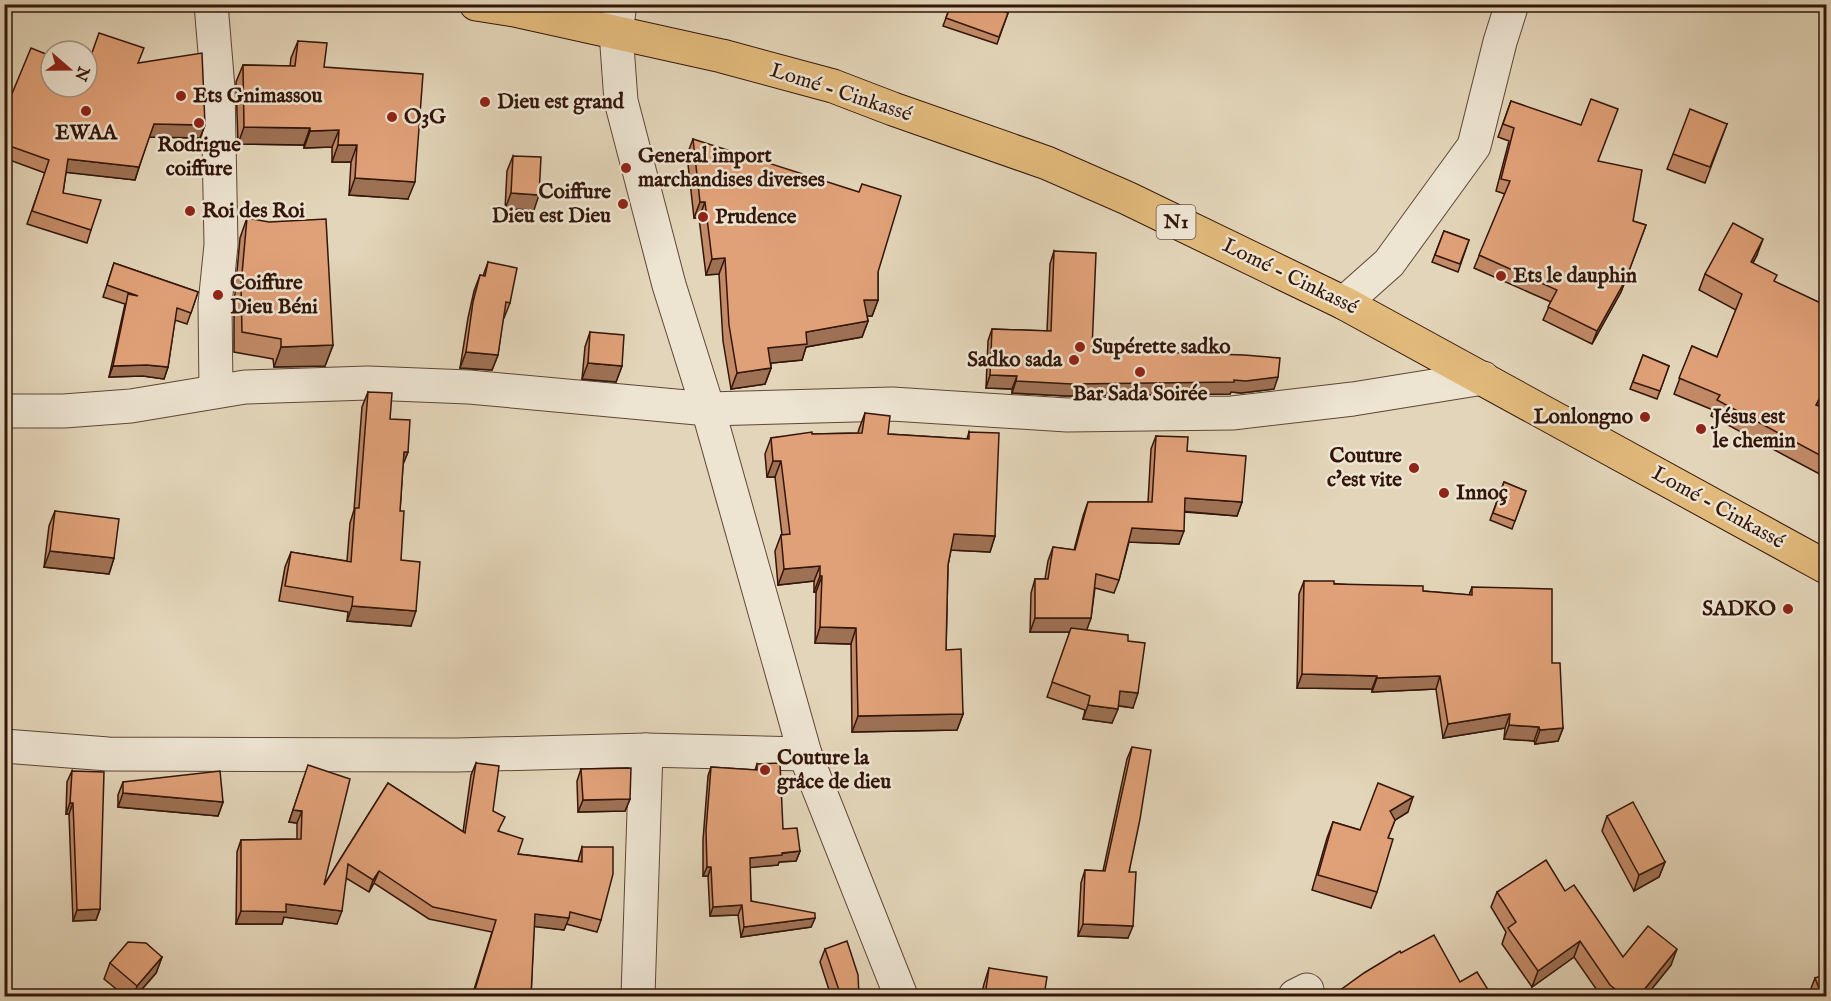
<svg xmlns="http://www.w3.org/2000/svg" width="1831" height="1001" viewBox="0 0 1831 1001" font-family="'IM FELL English',serif">
  <style>
    .lines { fill: none; stroke-linecap: round; stroke-linejoin: round }
    .street-casing { stroke: #5f4635; stroke-width: 35 }
    .highway-casing { stroke: #331609; stroke-width: 35 }
    .street { stroke: #ede4d2; stroke-width: 33 }
    .highway { stroke: #e2ba7c; stroke-width: 33 }
    .wall { fill: #c28a67; stroke: #331609; stroke-width: 1.5 }
    .shaded-wall { fill: #9e7154; stroke: #331609; stroke-width: 1.5 }
    .building { fill: #e1a178; stroke: #331609; stroke-width: 1.5 }
    .poi-dot { fill: #8f2418; stroke: #ede4d2; stroke-width: 2 }
    .labels { text-anchor: middle; dominant-baseline: central; stroke-width: 5; stroke-linejoin: round; paint-order: stroke }
    .shield { fill: #ede4d2; stroke: #6b5445; stroke-width: 1.5 }
    .shield-label { font-size: 20px; font-weight: bold; fill: #331609 }
    .street-label { font-size: 21px; fill: #331609; stroke: #ede4d2 }
    .poi-label { font-size: 21px; font-weight: bold; fill: #331609; stroke: #ede4d2; text-anchor: start }
  </style>
  <rect width="100%" height="100%" fill="#e3d5b9"/>
  <filter id="stains"><feTurbulence type="fractalNoise" baseFrequency=".00333" numOctaves="4"/><feColorMatrix values="0 0 0 0 .2 0 0 0 0 .09 0 0 0 0 .02 0 0 0 .5 -.17"/></filter>
  <radialGradient id="worn" r=".72"><stop offset=".6" stop-color="#630" stop-opacity="0"/><stop offset="1" stop-color="#630" stop-opacity=".3"/></radialGradient>
  <g class="lines">
    <defs>
      <g id="street">
        <path d="M211,4L218,88L221,245L215,304L216,391"/>
        <path d="M620,4L616,32L621,101L669,285L708,409L805,754L901,996"/>
        <path d="M1344,303L1389,263L1474,146L1500,42L1512,4"/>
        <path d="M4,411H64L131,406L245,387L368,383L469,387L708,409L892,404L1067,415L1232,413L1353,399L1483,378"/>
        <path d="M4,746L108,754L457,755L646,750L805,754"/>
        <path d="M638,996L646,750"/>
        <path d="M1295,996L1307,990"/>
      </g>
      <path id="highway" d="M476,4L514,10L722,56L833,86L893,109L1047,163L1127,198L1344,303L1826,567"/>
    </defs>
    <use href="#street" class="street-casing"/>
    <use href="#highway" class="highway-casing"/>
    <use href="#street" class="street"/>
    <use href="#highway" class="highway"/>
  </g>
  <g class="wall">
    <path d="M951,4L1008,13L997,44L943,26Z"/>
    <path d="M1809,4H1827V15Z"/>
    <path d="M298,41L324,67L408,199L349,195L351,162H332V147L304,148V145L238,144L236,82L243,65L290,66L291,58Z"/>
    <path d="M138,63L205,125L200,138L149,137L135,180L66,172L63,193L91,230L87,243L27,224L45,173L4,158V113L51,87Z"/>
    <path d="M1511,101L1598,162L1633,221L1646,225L1621,292L1592,344L1543,320L1551,302L1474,268L1505,194L1496,191L1509,141L1498,137Z"/>
    <path d="M1727,124L1705,183L1667,169L1673,154Z"/>
    <path d="M693,139L878,272V300L872,316H867L868,321L862,337L806,347L802,360L771,363V368L765,384L731,389L723,341L719,274L706,275L699,218H694L687,155Z"/>
    <path d="M513,156L534,210L505,209L507,171Z"/>
    <path d="M247,218L333,345L325,366L274,367L273,359L234,352V305L240,238Z"/>
    <path d="M1444,231L1469,240L1458,272L1432,262Z"/>
    <path d="M1054,251L1092,350L1274,389L1241,393L1231,392L1230,394L1067,396L1012,393V389L986,388L988,341L992,329L1047,331L1050,264Z"/>
    <path d="M1757,255L1753,263L1774,282L1827,306V386L1818,406L1827,409V478L1711,416L1713,410L1674,394L1692,346L1717,357L1736,310L1699,290L1705,274Z"/>
    <path d="M488,262L510,303L504,318H503L498,355L492,370L460,368L468,318L474,291L480,275L483,276Z"/>
    <path d="M114,263L198,292L187,324L175,320L168,367L164,379L143,376L109,377L125,304L103,297Z"/>
    <path d="M590,332L622,366L616,382L582,379L585,347Z"/>
    <path d="M1643,355L1669,366L1657,399L1630,389Z"/>
    <path d="M368,392L390,419L408,452L403,464L400,511L401,560L411,626L347,621L348,612L279,601L285,567L291,552L347,561L350,523L354,510L362,407Z"/>
    <path d="M865,413L888,434L967,439L969,432L995,536L990,552L951,550L948,565L946,650L963,714L957,730L852,732L851,644L815,643L816,592H814V581L778,585L775,551L781,535H782L775,477H767L765,454L771,438L812,434L858,433L859,429Z"/>
    <path d="M1156,436L1187,451L1242,502L1237,516L1184,512L1179,544L1129,542L1119,580L1114,593L1095,588L1091,618L1086,630L1128,641L1133,708L1118,706L1112,723L1083,719L1085,710L1047,697L1070,632H1030L1031,593L1035,579H1045L1048,561L1053,547L1074,550L1083,516L1088,502H1148L1151,449Z"/>
    <path d="M1504,482L1526,491L1512,529L1490,520Z"/>
    <path d="M55,511L114,558L109,574L44,567L49,526Z"/>
    <path d="M1304,581L1469,595L1472,587L1552,663L1563,728L1558,741L1535,744L1534,741L1504,739L1505,728L1443,738L1436,689L1372,692V689L1297,688L1299,594Z"/>
    <path d="M1132,747L1128,938L1078,936L1081,883L1085,870L1103,871L1127,759Z"/>
    <path d="M476,763L499,831L518,854L578,861L582,847L601,920L597,932L566,924L564,930L534,926L531,996H472L492,932L429,919L374,883L369,892L346,878L337,924L284,917L282,924H236L237,852L241,840L297,839V823L289,822L304,777L324,885L388,783L463,832L471,775Z"/>
    <path d="M757,764L783,829L800,851L796,861L779,862L778,865L750,867L751,901L815,918L811,927L741,937L738,915L710,916L708,876H703V840L708,776L711,767L755,770Z"/>
    <path d="M581,769L630,799L625,811L578,812L577,781Z"/>
    <path d="M72,771L100,909L96,920L73,921L69,814H66L67,782Z"/>
    <path d="M123,782L223,802L218,816L118,807V795Z"/>
    <path d="M1408,812L1395,820L1388,838L1377,892L1371,908L1312,890L1327,838L1333,822L1360,830Z"/>
    <path d="M1607,816L1665,862L1659,877L1634,891L1602,831Z"/>
    <path d="M1565,891L1623,957L1671,965L1646,996H1601L1574,957L1532,987L1502,944L1506,932L1491,907L1497,892Z"/>
    <path d="M825,949L859,996H831L820,962Z"/>
    <path d="M162,957L156,973L136,996H125L104,979L110,963Z"/>
    <path d="M989,968L1044,996H981L984,984Z"/>
    <path d="M1815,978L1827,996H1813L1810,991Z"/>
  </g>
  <g class="shaded-wall">
    <path d="M154,124L205,125L200,138L149,137Z"/>
    <path d="M244,127L310,128L304,145L238,144Z"/>
    <path d="M339,130L332,147L304,148L310,131Z"/>
    <path d="M338,145H357L351,162H332Z"/>
    <path d="M68,159L139,167L135,180L63,172Z"/>
    <path d="M355,178L415,182L408,199L349,195Z"/>
    <path d="M511,193L539,195L534,210L505,209Z"/>
    <path d="M700,202H705L699,218H694Z"/>
    <path d="M1763,239L1757,255L1745,277L1751,262Z"/>
    <path d="M725,258L719,274L706,275L712,259Z"/>
    <path d="M1626,279L1621,292L1592,344L1597,331Z"/>
    <path d="M864,300H878L872,316H859Z"/>
    <path d="M868,321L862,337L806,347L802,360L762,364L768,348L806,332Z"/>
    <path d="M333,345L325,366L274,367L281,347Z"/>
    <path d="M466,352L498,355L492,370L460,368Z"/>
    <path d="M588,363L622,366L616,382L582,379Z"/>
    <path d="M147,365L168,367L164,379L143,376L109,377L113,366Z"/>
    <path d="M771,368L765,384L731,389L737,373Z"/>
    <path d="M990,375L1017,376L1012,389L986,388Z"/>
    <path d="M1278,377L1274,389L1241,393L1231,392L1230,394L1067,396L1012,393L1016,381L1234,380Z"/>
    <path d="M1827,383V386L1811,421L1816,405Z"/>
    <path d="M404,452H408L402,467Z"/>
    <path d="M773,461H781L775,477H767Z"/>
    <path d="M1185,498L1242,502L1237,516L1180,511Z"/>
    <path d="M1132,528L1184,531L1179,544L1127,542Z"/>
    <path d="M954,534L995,536L990,552L949,550Z"/>
    <path d="M50,551L114,558L109,574L44,567Z"/>
    <path d="M820,566L814,581L778,585L784,569Z"/>
    <path d="M820,576H822L816,592H814Z"/>
    <path d="M352,606L416,611L411,626L347,621Z"/>
    <path d="M1035,618H1091L1086,632H1030Z"/>
    <path d="M820,627L856,628L851,644L815,643Z"/>
    <path d="M1302,674L1377,676L1372,689L1297,688Z"/>
    <path d="M1440,676L1436,689L1372,692L1377,678Z"/>
    <path d="M1120,691L1138,693L1133,708L1115,705Z"/>
    <path d="M1088,705L1118,709L1112,723L1083,719Z"/>
    <path d="M963,714L957,730L852,732L858,716Z"/>
    <path d="M1510,714L1505,728L1443,738L1448,724Z"/>
    <path d="M1509,725L1539,727L1534,741L1504,739Z"/>
    <path d="M1563,728L1558,741L1535,744L1540,730Z"/>
    <path d="M123,793L223,802L218,816L118,807Z"/>
    <path d="M1413,797L1408,812L1384,827L1390,811Z"/>
    <path d="M630,799L625,811L578,812L583,800Z"/>
    <path d="M70,803H73L69,814H66Z"/>
    <path d="M293,810L302,811L297,823L289,822Z"/>
    <path d="M800,851L796,861L779,862L778,865L747,868L750,858Z"/>
    <path d="M1665,862L1659,877L1634,891L1639,875Z"/>
    <path d="M707,867H711L708,876H703Z"/>
    <path d="M379,871L374,883L369,892L373,880Z"/>
    <path d="M286,904L342,911L337,924L284,917L282,924H236L241,911Z"/>
    <path d="M742,905L738,915L710,916L713,907Z"/>
    <path d="M100,909L96,920L73,921L77,910Z"/>
    <path d="M535,914L569,918L564,930L530,926Z"/>
    <path d="M815,918L811,927L741,937L744,927Z"/>
    <path d="M1083,924L1133,926L1128,938L1078,936Z"/>
    <path d="M1580,941L1574,957L1532,987L1538,971Z"/>
    <path d="M1677,949L1671,965L1646,996H1639Z"/>
    <path d="M162,957L156,973L136,996H134L137,986Z"/>
  </g>
  <g class="building">
    <path d="M951,4H983L1008,13L999,37L946,18Z"/>
    <path d="M99,33L144,48L138,63L202,53L205,125L154,124L139,167L68,159L63,193L101,200L91,230L32,211L49,160L4,144V113L31,48L51,56V87H87V67Z"/>
    <path d="M298,41L327,43L324,67L423,74L415,182L355,178L357,145H338L339,130L310,131V128L244,127L243,65L295,66Z"/>
    <path d="M1591,99L1618,109L1598,161L1642,170L1633,221L1646,225L1626,279L1597,331L1548,307L1557,290L1479,255L1510,181L1501,179L1514,128L1503,124L1511,101L1581,125Z"/>
    <path d="M1690,109L1727,124L1710,167L1673,154Z"/>
    <path d="M693,139L859,192L862,184L901,196L878,272V300H864L868,321L806,332L807,344L768,348L771,368L737,373L729,325L725,258L712,259L705,202H700Z"/>
    <path d="M513,156L541,157L539,195L511,193Z"/>
    <path d="M247,218L269,222L326,219L333,345L281,347V339L242,332L241,285Z"/>
    <path d="M1733,223L1763,239L1751,262L1777,275L1774,281L1827,306V383L1816,405L1827,409V459L1717,400L1720,395L1679,378L1692,346L1717,357L1742,294L1705,274Z"/>
    <path d="M1444,231L1469,240L1460,264L1435,255Z"/>
    <path d="M1054,251L1096,253L1092,350L1244,355L1280,358L1278,377L1246,381L1234,380V382L1072,384L1016,381L1017,376L990,375L992,329L1051,331Z"/>
    <path d="M488,262L517,268L510,303L506,302L498,355L466,352L473,302L480,275L485,276Z"/>
    <path d="M114,263L198,292L191,313L177,308L168,367L147,365L113,366L128,294L138,296L107,285Z"/>
    <path d="M590,332L624,335L622,366L588,363Z"/>
    <path d="M1643,355L1669,366L1660,391L1633,382Z"/>
    <path d="M368,392L392,393L390,419L410,420L408,452H404L400,511H404L401,560L420,562L416,611L352,606L353,597L285,586L291,552L351,562L355,508H359Z"/>
    <path d="M865,413L890,416L888,434L969,439V432L999,433L995,536L954,534L948,565L946,650L961,649L963,714L858,716L856,628L820,627L822,576H820V566L784,569L781,535L790,534L781,461H773L771,438L812,432V434L862,433Z"/>
    <path d="M1156,436L1188,437L1187,451L1246,456L1242,502L1185,498L1184,531L1132,528L1119,580L1096,574L1091,618H1035V579H1048L1053,547L1075,550L1088,502H1152Z"/>
    <path d="M1504,482L1526,491L1515,521L1493,513Z"/>
    <path d="M55,511L119,519L114,558L50,551Z"/>
    <path d="M1304,581H1334V584L1423,586V591L1472,595V587L1552,589V663H1560L1563,728L1540,730L1539,727L1509,725L1510,714L1448,724L1440,676L1377,678V676L1302,674Z"/>
    <path d="M1071,628L1128,635V641L1145,643L1138,693L1120,691L1118,709L1088,705L1090,696L1052,682Z"/>
    <path d="M1132,747L1151,750L1140,819L1129,872H1136L1133,926L1083,924L1085,870L1105,871Z"/>
    <path d="M476,763L499,766L493,811L505,817L498,831L523,839L518,854L582,862V847H613V874L601,920L570,912L569,918L535,914L531,996H473L496,920L433,907L379,871L373,880L348,864L342,911L286,904V912L241,911V840L301,839L302,811L293,810L308,765L350,779L324,885L388,783L465,833Z"/>
    <path d="M780,763L783,829L797,828L800,851L782,853V855L750,858L751,901L815,913V918L744,927L742,905L713,907L711,867H707L706,830L711,767L757,770V764Z"/>
    <path d="M631,768L630,799L583,800L581,769Z"/>
    <path d="M72,771L104,772L100,909L77,910L73,803H70Z"/>
    <path d="M220,771L223,802L123,793V782Z"/>
    <path d="M1378,783L1413,797L1390,811L1395,820L1388,838L1393,839L1377,892L1318,875L1333,822L1360,830Z"/>
    <path d="M1633,802L1665,862L1639,875L1607,816Z"/>
    <path d="M1546,860L1565,891L1574,885L1623,957L1648,926L1677,949L1639,996H1624L1610,985L1580,941L1538,971L1508,928L1516,922L1497,892Z"/>
    <path d="M1434,935L1460,982L1477,972L1492,996H1332L1364,973L1400,951L1401,953Z"/>
    <path d="M847,941L858,975L859,996H841L825,949Z"/>
    <path d="M128,942L146,943L162,957L137,986L110,963Z"/>
    <path d="M989,968L1047,977L1044,996H985Z"/>
    <path d="M1827,974V996H1822L1815,978Z"/>
  </g>
  <g class="poi-dot">
    <circle cx="181" cy="96" r="6"/>
    <circle cx="485" cy="102" r="6"/>
    <circle cx="86" cy="111" r="6"/>
    <circle cx="392" cy="117" r="6"/>
    <circle cx="199" cy="123" r="6"/>
    <circle cx="626" cy="168" r="6"/>
    <circle cx="623" cy="204" r="6"/>
    <circle cx="190" cy="211" r="6"/>
    <circle cx="703" cy="217" r="6"/>
    <circle cx="1501" cy="276" r="6"/>
    <circle cx="218" cy="295" r="6"/>
    <circle cx="1080" cy="347" r="6"/>
    <circle cx="1074" cy="360" r="6"/>
    <circle cx="1140" cy="372" r="6"/>
    <circle cx="1645" cy="417" r="6"/>
    <circle cx="1701" cy="429" r="6"/>
    <circle cx="1414" cy="468" r="6"/>
    <circle cx="1444" cy="493" r="6"/>
    <circle cx="1788" cy="609" r="6"/>
    <circle cx="765" cy="770" r="6"/>
  </g>
  <g class="labels">
    <rect class="shield" x="1156.5" y="205" width="39" height="34" rx="4.5"/>
    <g class="shield-label">
      <text x="1176" y="222">N1</text>
    </g>
    <g class="street-label">
      <text transform="translate(841 93) rotate(18)">Lomé - Cinkassé</text>
      <text transform="translate(1290 277) rotate(26)">Lomé - Cinkassé</text>
      <text transform="translate(1718 508) rotate(29)">Lomé - Cinkassé</text>
    </g>
    <g class="poi-label">
      <text x="193" y="96">Ets Gnimassou</text>
      <text x="497" y="102">Dieu est grand</text>
      <text x="404" y="117">O3G</text>
      <text x="86" y="133" text-anchor="middle">EWAA</text>
      <text x="199" y="145" text-anchor="middle">Rodrigue<tspan x="199" dy="24">coiffure</tspan></text>
      <text x="638" y="156">General import<tspan x="638" dy="24">marchandises diverses</tspan></text>
      <text x="611" y="192" text-anchor="end">Coiffure<tspan x="611" dy="24">Dieu est Dieu</tspan></text>
      <text x="202" y="211">Roi des Roi</text>
      <text x="715" y="217">Prudence</text>
      <text x="1513" y="276">Ets le dauphin</text>
      <text x="230" y="283">Coiffure<tspan x="230" dy="24">Dieu Béni</tspan></text>
      <text x="1092" y="347">Supérette sadko</text>
      <text x="1062" y="360" text-anchor="end">Sadko sada</text>
      <text x="1140" y="394" text-anchor="middle">Bar Sada Soirée</text>
      <text x="1633" y="417" text-anchor="end">Lonlongno</text>
      <text x="1713" y="417">Jésus est<tspan x="1713" dy="24">le chemin</tspan></text>
      <text x="1402" y="456" text-anchor="end">Couture<tspan x="1402" dy="24">c'est vite</tspan></text>
      <text x="1456" y="493">Innoç</text>
      <text x="1776" y="609" text-anchor="end">SADKO</text>
      <text x="777" y="758">Couture la<tspan x="777" dy="24">grâce de dieu</tspan></text>
    </g>
  </g>
  <rect width="1831" height="1001" fill="none" stroke="#e3d5b9" stroke-width="24"/>
  <rect x="6" y="6" width="1819" height="989" fill="none" stroke="#331609" stroke-width="3"/>
  <rect x="12" y="12" width="1807" height="977" fill="none" stroke="#331609" stroke-width="1.5"/>
  <g transform="translate(69 69) rotate(110)"><circle r="28" fill="#ede4d2" stroke="#a39282" stroke-width="1.5"/>
  <path d="M0-4.5L10 22L0 15L-10 22Z" fill="#8f2418"/>
  <text y="-9" font-size="16" font-weight="bold" text-anchor="middle" fill="#331609">N</text>
  </g>
  <rect width="100%" height="100%" filter="url(#stains)"/>
  <rect width="100%" height="100%" fill="url(#worn)"/>
</svg>
